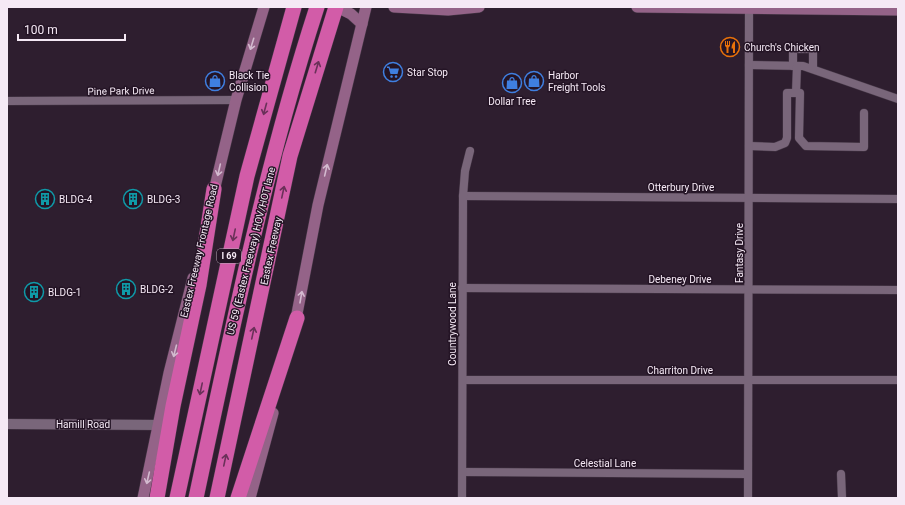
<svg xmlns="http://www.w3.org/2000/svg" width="905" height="505" viewBox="0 0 905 505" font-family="Roboto,sans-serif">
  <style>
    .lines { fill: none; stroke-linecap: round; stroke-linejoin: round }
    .minor-casing { stroke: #473948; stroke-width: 9 }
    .tertiary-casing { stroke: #473948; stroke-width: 11 }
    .secondary-casing { stroke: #473948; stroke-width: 12 }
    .motorway-casing { stroke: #473948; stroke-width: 16 }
    .minor { stroke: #79667a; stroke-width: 8 }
    .tertiary { stroke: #79667a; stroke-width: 10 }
    .secondary { stroke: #946388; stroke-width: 11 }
    .motorway { stroke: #d25ca8; stroke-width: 15 }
    .oneway { stroke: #d3bacf }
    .oneway2 { stroke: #6a3159 }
    .labels { text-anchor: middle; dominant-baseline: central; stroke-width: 3; stroke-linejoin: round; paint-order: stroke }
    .shield { fill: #241425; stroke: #b6a9b7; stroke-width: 1 }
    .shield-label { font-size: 9px; font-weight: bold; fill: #f5e9f5 }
    .poi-label { font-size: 10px; fill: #f5e9f5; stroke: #241425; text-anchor: start }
    .street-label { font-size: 10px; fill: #f5e9f5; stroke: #241425 }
  </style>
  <rect width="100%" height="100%" fill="#2e1e2f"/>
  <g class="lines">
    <defs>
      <g id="minor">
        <path d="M749,65L803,66L898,99"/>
        <path d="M793,66V49H813V69"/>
        <path d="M796,93L797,66"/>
        <path d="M7,101L236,100"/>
        <path d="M749,146L775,147L785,143L787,138V93H800L799,138L806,146L864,147V113"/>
        <path d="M463,196L898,199"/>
        <path d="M462,288L898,290"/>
        <path d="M463,380H898"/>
        <path d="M463,472L747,474"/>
        <path d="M841,474L842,498"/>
        <path d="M462,498L463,196L465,171L470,151"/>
        <path d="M748,498L749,8"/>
      </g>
      <path id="tertiary" d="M7,424L160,425"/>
      <g id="secondary">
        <path d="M337,7L351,14L362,24"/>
        <path d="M394,7L448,10L479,7"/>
        <path d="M637,7L898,10"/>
        <path d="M213,195L236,100L264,7"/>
        <path d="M295,324L318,205L366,7"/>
        <path d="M143,498L169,373L193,278"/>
        <path d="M250,498L273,413"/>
      </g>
      <g id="motorway">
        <path d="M157,498L173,406L199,285L214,189"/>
        <path d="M177,498L247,176L294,7"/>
        <path d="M196,498C231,333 265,167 317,7"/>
        <path d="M217,498L290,156L336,7"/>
        <path d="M238,498L297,318"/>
      </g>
    </defs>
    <use href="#minor" class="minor-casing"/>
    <use href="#tertiary" class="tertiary-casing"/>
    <use href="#secondary" class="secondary-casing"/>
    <use href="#motorway" class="motorway-casing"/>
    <use href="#minor" class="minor"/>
    <use href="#tertiary" class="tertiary"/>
    <use href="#secondary" class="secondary"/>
    <use href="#motorway" class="motorway"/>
  </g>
  <defs><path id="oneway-shaft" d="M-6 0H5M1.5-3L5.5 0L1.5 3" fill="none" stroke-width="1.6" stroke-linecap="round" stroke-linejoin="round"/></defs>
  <g class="oneway">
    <use href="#oneway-shaft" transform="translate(252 44) rotate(107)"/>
    <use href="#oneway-shaft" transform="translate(219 170) rotate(103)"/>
    <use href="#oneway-shaft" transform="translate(326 170) rotate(-77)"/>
    <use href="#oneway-shaft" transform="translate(301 297) rotate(-80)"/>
    <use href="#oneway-shaft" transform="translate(175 351) rotate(104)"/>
    <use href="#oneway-shaft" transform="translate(148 478) rotate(103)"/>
  </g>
  <g class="oneway2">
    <use href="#oneway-shaft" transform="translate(317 67) rotate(-73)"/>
    <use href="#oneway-shaft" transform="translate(265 109) rotate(105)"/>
    <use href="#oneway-shaft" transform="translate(283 192) rotate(-78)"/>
    <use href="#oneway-shaft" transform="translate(234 235) rotate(102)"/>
    <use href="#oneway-shaft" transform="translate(253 333) rotate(-78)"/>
    <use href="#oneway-shaft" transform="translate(201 389) rotate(102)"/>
    <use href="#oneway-shaft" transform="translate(225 460) rotate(-78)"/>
  </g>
  <defs>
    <symbol id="restaurant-ring" viewBox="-11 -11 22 22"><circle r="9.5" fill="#241425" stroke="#e8710a" stroke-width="1.5"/><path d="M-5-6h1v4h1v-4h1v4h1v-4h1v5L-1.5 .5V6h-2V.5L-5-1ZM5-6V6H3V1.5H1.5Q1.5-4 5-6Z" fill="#e8710a"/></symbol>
    <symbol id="supermarket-ring" viewBox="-11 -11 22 22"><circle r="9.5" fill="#241425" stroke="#3f7fe0" stroke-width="1.5"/><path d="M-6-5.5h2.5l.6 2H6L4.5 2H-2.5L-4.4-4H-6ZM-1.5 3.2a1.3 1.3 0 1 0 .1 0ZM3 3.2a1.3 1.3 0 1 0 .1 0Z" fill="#3f7fe0"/></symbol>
    <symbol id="shop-ring" viewBox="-11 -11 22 22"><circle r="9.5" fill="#241425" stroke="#3f7fe0" stroke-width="1.5"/><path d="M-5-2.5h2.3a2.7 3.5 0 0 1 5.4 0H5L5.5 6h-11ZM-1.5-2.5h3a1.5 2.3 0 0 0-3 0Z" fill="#3f7fe0"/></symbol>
    <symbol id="building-ring" viewBox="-11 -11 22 22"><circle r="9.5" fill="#241425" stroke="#0f9aa8" stroke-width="1.5"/><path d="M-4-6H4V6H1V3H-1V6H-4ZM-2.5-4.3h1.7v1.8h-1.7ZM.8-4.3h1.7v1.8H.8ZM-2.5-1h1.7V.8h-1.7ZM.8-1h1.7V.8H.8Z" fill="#0f9aa8"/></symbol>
  </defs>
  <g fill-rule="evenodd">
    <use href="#restaurant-ring" x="719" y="36" width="22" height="22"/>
    <use href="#supermarket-ring" x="382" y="61" width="22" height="22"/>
    <use href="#shop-ring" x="204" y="70" width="22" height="22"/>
    <use href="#shop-ring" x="523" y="70" width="22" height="22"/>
    <use href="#shop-ring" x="501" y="72" width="22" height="22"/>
    <use href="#building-ring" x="34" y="188" width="22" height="22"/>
    <use href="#building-ring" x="122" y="188" width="22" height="22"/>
    <use href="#building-ring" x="115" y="278" width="22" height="22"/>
    <use href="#building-ring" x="23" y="281" width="22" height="22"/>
  </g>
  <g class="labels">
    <rect class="shield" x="217" y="249" width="24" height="14" rx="3"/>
    <g class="shield-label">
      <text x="229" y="256">I 69</text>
    </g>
    <g class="poi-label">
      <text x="744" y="47">Church's Chicken</text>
      <text x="407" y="72">Star Stop</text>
      <text x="229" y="75">Black Tie<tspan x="229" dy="12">Collision</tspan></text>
      <text x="548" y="75">Harbor<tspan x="548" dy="12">Freight Tools</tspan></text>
      <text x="512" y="101" text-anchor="middle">Dollar Tree</text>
      <text x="59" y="199">BLDG-4</text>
      <text x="147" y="199">BLDG-3</text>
      <text x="140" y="289">BLDG-2</text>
      <text x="48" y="292">BLDG-1</text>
    </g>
    <g class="street-label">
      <text transform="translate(121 91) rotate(-1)">Pine Park Drive</text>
      <text x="681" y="187">Otterbury Drive</text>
      <text transform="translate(199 251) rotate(-77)">Eastex Freeway Frontage Road</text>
      <text transform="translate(251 251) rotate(-76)">US 59 (Eastex Freeway) HOV/HOT lane</text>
      <text transform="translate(271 251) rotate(-78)">Eastex Freeway</text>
      <text transform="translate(739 253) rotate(-90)">Fantasy Drive</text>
      <text x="680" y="279">Debeney Drive</text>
      <text transform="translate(452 324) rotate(-90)">Countrywood Lane</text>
      <text x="680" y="370">Charriton Drive</text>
      <text x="83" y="424">Hamill Road</text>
      <text x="605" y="463">Celestial Lane</text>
    </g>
  </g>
  <rect width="905" height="505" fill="none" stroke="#f5e9f5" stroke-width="16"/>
  <path d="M18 34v6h107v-6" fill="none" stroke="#f5e9f5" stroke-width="2"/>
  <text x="24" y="34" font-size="12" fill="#f5e9f5" stroke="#241425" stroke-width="3" paint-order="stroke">100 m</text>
</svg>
